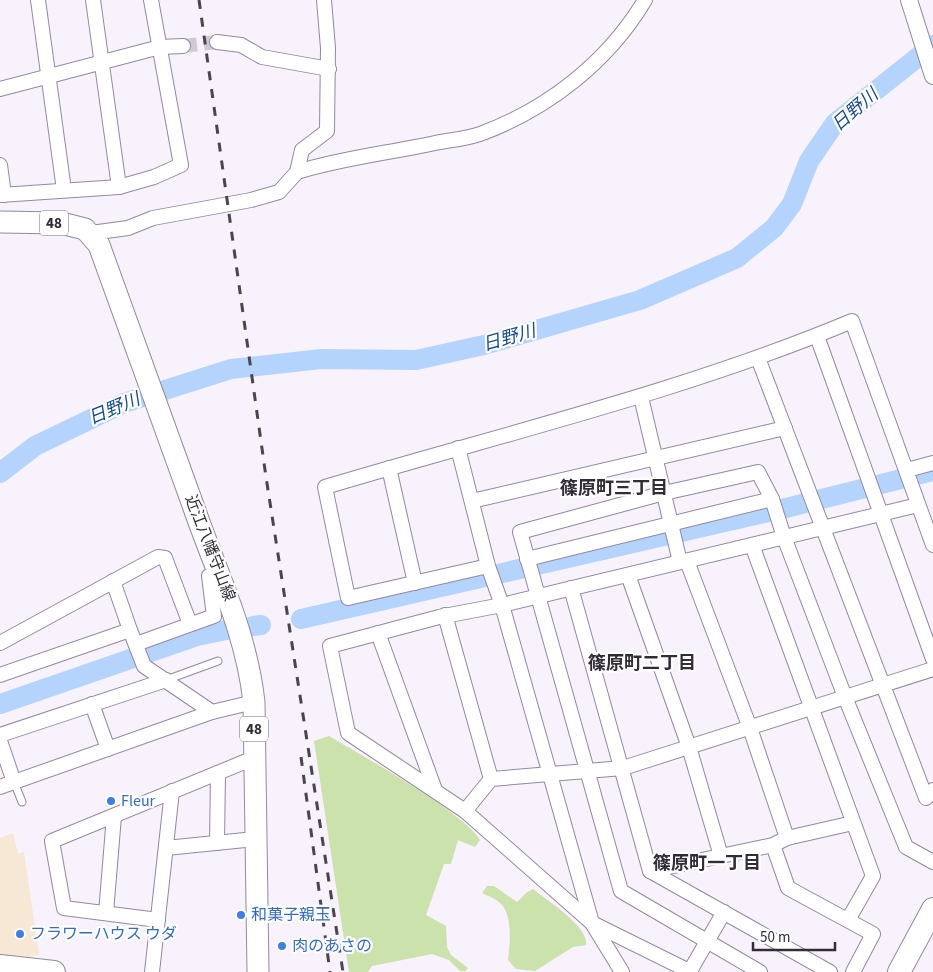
<svg xmlns="http://www.w3.org/2000/svg" width="933" height="972" viewBox="0 0 933 972" font-family="'Source Sans 3','Noto Sans JP',sans-serif">
  <style>
    .commercial { fill: #f6e8d4 }
    .green { fill: #cbe2ac }
    .lines { fill: none; stroke-linecap: round; stroke-linejoin: round }
    .river { stroke: #b4d4fd; stroke-width: 20 }
    .minor-tunnel { stroke: #cfcad4; stroke-width: 14; stroke-dasharray: 14 7; stroke-linecap: butt }
    .service-casing { stroke: #94889f; stroke-width: 9 }
    .minor-casing { stroke: #94889f; stroke-width: 16 }
    .tertiary-casing { stroke: #94889f; stroke-width: 18 }
    .primary-casing { stroke: #94889f; stroke-width: 23 }
    .trunk-casing { stroke: #94889f; stroke-width: 24 }
    .service { stroke: #fff; stroke-width: 7 }
    .minor { stroke: #fff; stroke-width: 14 }
    .tertiary { stroke: #fff; stroke-width: 16 }
    .primary { stroke: #fff; stroke-width: 21 }
    .trunk { stroke: #fff; stroke-width: 22 }
    .rail { stroke: #4a454f; stroke-width: 3; stroke-dasharray: 9 9; stroke-linecap: butt }
    .shop-dot { fill: #3f7fe0; stroke: #fff; stroke-width: 2 }
    .labels { text-anchor: middle; dominant-baseline: central; stroke-width: 4.5; stroke-linejoin: round; paint-order: stroke }
    .shield { fill: #fff; stroke: #6f6b72; stroke-width: 1 }
    .shield-label { font-size: 15px; font-weight: bold; fill: #312c36 }
    .street-label { font-size: 16px; fill: #312c36; stroke: #fff }
    .shop-label { font-size: 16px; fill: #366cbe; stroke: #fff; text-anchor: start }
    .water-label { font-size: 18px; font-style: italic; fill: #184b87; stroke: #fff }
    .neighbourhood-label { font-size: 18px; font-weight: bold; fill: #312c36; stroke: #fff }
  </style>
  <rect width="100%" height="100%" fill="#f7f2fc"/>
  <path class="commercial" d="M13,833L18,854L24,852L39,955L31,956V958L0,954V838Z"/>
  <g class="green">
    <path d="M329,736C361,755 465,813 480,840L475,847L458,840L451,864H444L426,915L446,926L447,947L451,955L468,968L465,971H460L449,960L432,954L372,966L368,972H349L314,741Z"/>
    <path d="M487,886H494L517,902L526,893L533,889C547,900 589,927 586,945L573,947L535,971L516,969L508,960C510,945 513,914 500,903C495,898 488,896 482,893Z"/>
  </g>
  <g class="lines">
    <g class="river">
      <path d="M0,473L35,446L124,403L231,369L321,359L416,360L484,345L640,300L737,258L774,228L792,204L809,161L835,123L933,45"/>
      <path d="M301,619L786,508L933,471"/>
      <path d="M253,626L261,625"/>
      <path d="M0,704L197,636L231,629"/>
    </g>
    <path class="minor-tunnel" d="M183,46L217,42"/>
    <defs>
      <g id="service">
        <path d="M166,680L218,661"/>
        <path d="M14,782L22,802"/>
      </g>
      <g id="minor">
        <path d="M38,0L64,190"/>
        <path d="M93,0L119,187"/>
        <path d="M217,42L241,45L262,57L329,69"/>
        <path d="M0,89L160,47L183,46"/>
        <path d="M0,165L4,195"/>
        <path d="M297,172C342,158 389,153 435,143C450,140 466,139 480,134C548,109 608,62 645,0"/>
        <path d="M0,195L119,187L154,177L181,165L151,0"/>
        <path d="M91,233L128,228L153,218L251,200L279,192L297,172L302,150L327,131L328,48L324,0"/>
        <path d="M817,336L933,659"/>
        <path d="M758,358L926,798L933,790"/>
        <path d="M641,397L680,562"/>
        <path d="M458,448L488,566L502,605L592,923L622,972"/>
        <path d="M389,468L415,583"/>
        <path d="M907,470L933,463"/>
        <path d="M472,501L785,428"/>
        <path d="M752,545L873,876L848,920"/>
        <path d="M527,559L772,499"/>
        <path d="M687,561L750,728L787,838"/>
        <path d="M488,566L348,598L325,487C502,434 682,392 852,321L933,545"/>
        <path d="M628,575L689,747L721,856"/>
        <path d="M113,581L130,630"/>
        <path d="M571,588L650,871L830,972"/>
        <path d="M445,615L491,779"/>
        <path d="M378,633L435,790"/>
        <path d="M0,643L158,557L165,558L190,624"/>
        <path d="M136,644L214,616L209,576L218,570"/>
        <path d="M0,675L130,630L144,666L212,712"/>
        <path d="M92,704L108,749"/>
        <path d="M0,735L166,680"/>
        <path d="M0,741L14,782"/>
        <path d="M0,787L212,712L254,702"/>
        <path d="M465,811L491,779L623,768L933,669"/>
        <path d="M217,843L218,773"/>
        <path d="M773,845L788,888L873,934L853,972"/>
        <path d="M166,848L255,839"/>
        <path d="M650,871L773,845L787,838L853,823"/>
        <path d="M106,913L114,816"/>
        <path d="M158,920L64,908L52,841L254,758"/>
        <path d="M690,971L724,912"/>
        <path d="M152,972L172,791"/>
        <path d="M691,972L592,923L465,811L348,733L330,646L439,617L502,605L918,505"/>
        <path d="M760,972L621,891L520,532L664,493L758,472L772,499L784,537L845,697L906,847L933,862"/>
      </g>
      <path id="tertiary" d="M909,0L933,76"/>
      <path id="primary" d="M0,222L61,223L85,229L99,245C131,332 162,420 194,508C217,574 246,631 254,702L258,972"/>
      <g id="trunk">
        <path d="M0,966L54,972"/>
        <path d="M899,972L933,909"/>
      </g>
    </defs>
    <use href="#service" class="service-casing"/>
    <use href="#minor" class="minor-casing"/>
    <use href="#tertiary" class="tertiary-casing"/>
    <use href="#primary" class="primary-casing"/>
    <use href="#trunk" class="trunk-casing"/>
    <use href="#service" class="service"/>
    <use href="#minor" class="minor"/>
    <use href="#tertiary" class="tertiary"/>
    <use href="#primary" class="primary"/>
    <use href="#trunk" class="trunk"/>
    <g class="rail">
      <path d="M199,0L266,477L343,972"/>
      <path d="M301,757L330,972"/>
    </g>
  </g>
  <g class="shop-dot">
    <circle cx="111" cy="801" r="5"/>
    <circle cx="241" cy="915" r="5"/>
    <circle cx="20" cy="934" r="5"/>
    <circle cx="282" cy="946" r="5"/>
  </g>
  <g class="labels">
    <g class="shield">
      <rect x="40" y="210.5" width="28" height="25" rx="4"/>
      <rect x="240" y="716.5" width="28" height="25" rx="4"/>
    </g>
    <g class="shield-label">
      <text x="54" y="223">48</text>
      <text x="254" y="729">48</text>
    </g>
    <g class="street-label">
      <text transform="translate(210 548) rotate(69)">近江八幡守山線</text>
    </g>
    <g class="shop-label">
      <text x="121" y="801">Fleur</text>
      <text x="251" y="915">和菓子親玉</text>
      <text x="30" y="934">フラワーハウス ウダ</text>
      <text x="292" y="946">肉のあさの</text>
    </g>
    <g class="water-label">
      <text transform="translate(855 110) rotate(-41)">日野川</text>
      <text transform="translate(509 338) rotate(-16)">日野川</text>
      <text transform="translate(114 409) rotate(-23)">日野川</text>
    </g>
    <g class="neighbourhood-label">
      <text x="614" y="488">篠原町三丁目</text>
      <text x="642" y="663">篠原町二丁目</text>
      <text x="707" y="863">篠原町一丁目</text>
    </g>
  </g>
  <path d="M753 942v8h82v-8" fill="none" stroke="#312c36" stroke-width="2.5"/>
  <text x="760" y="942" font-size="15" fill="#312c36" stroke="#ffffff" stroke-width="4" paint-order="stroke">50 m</text>
</svg>
